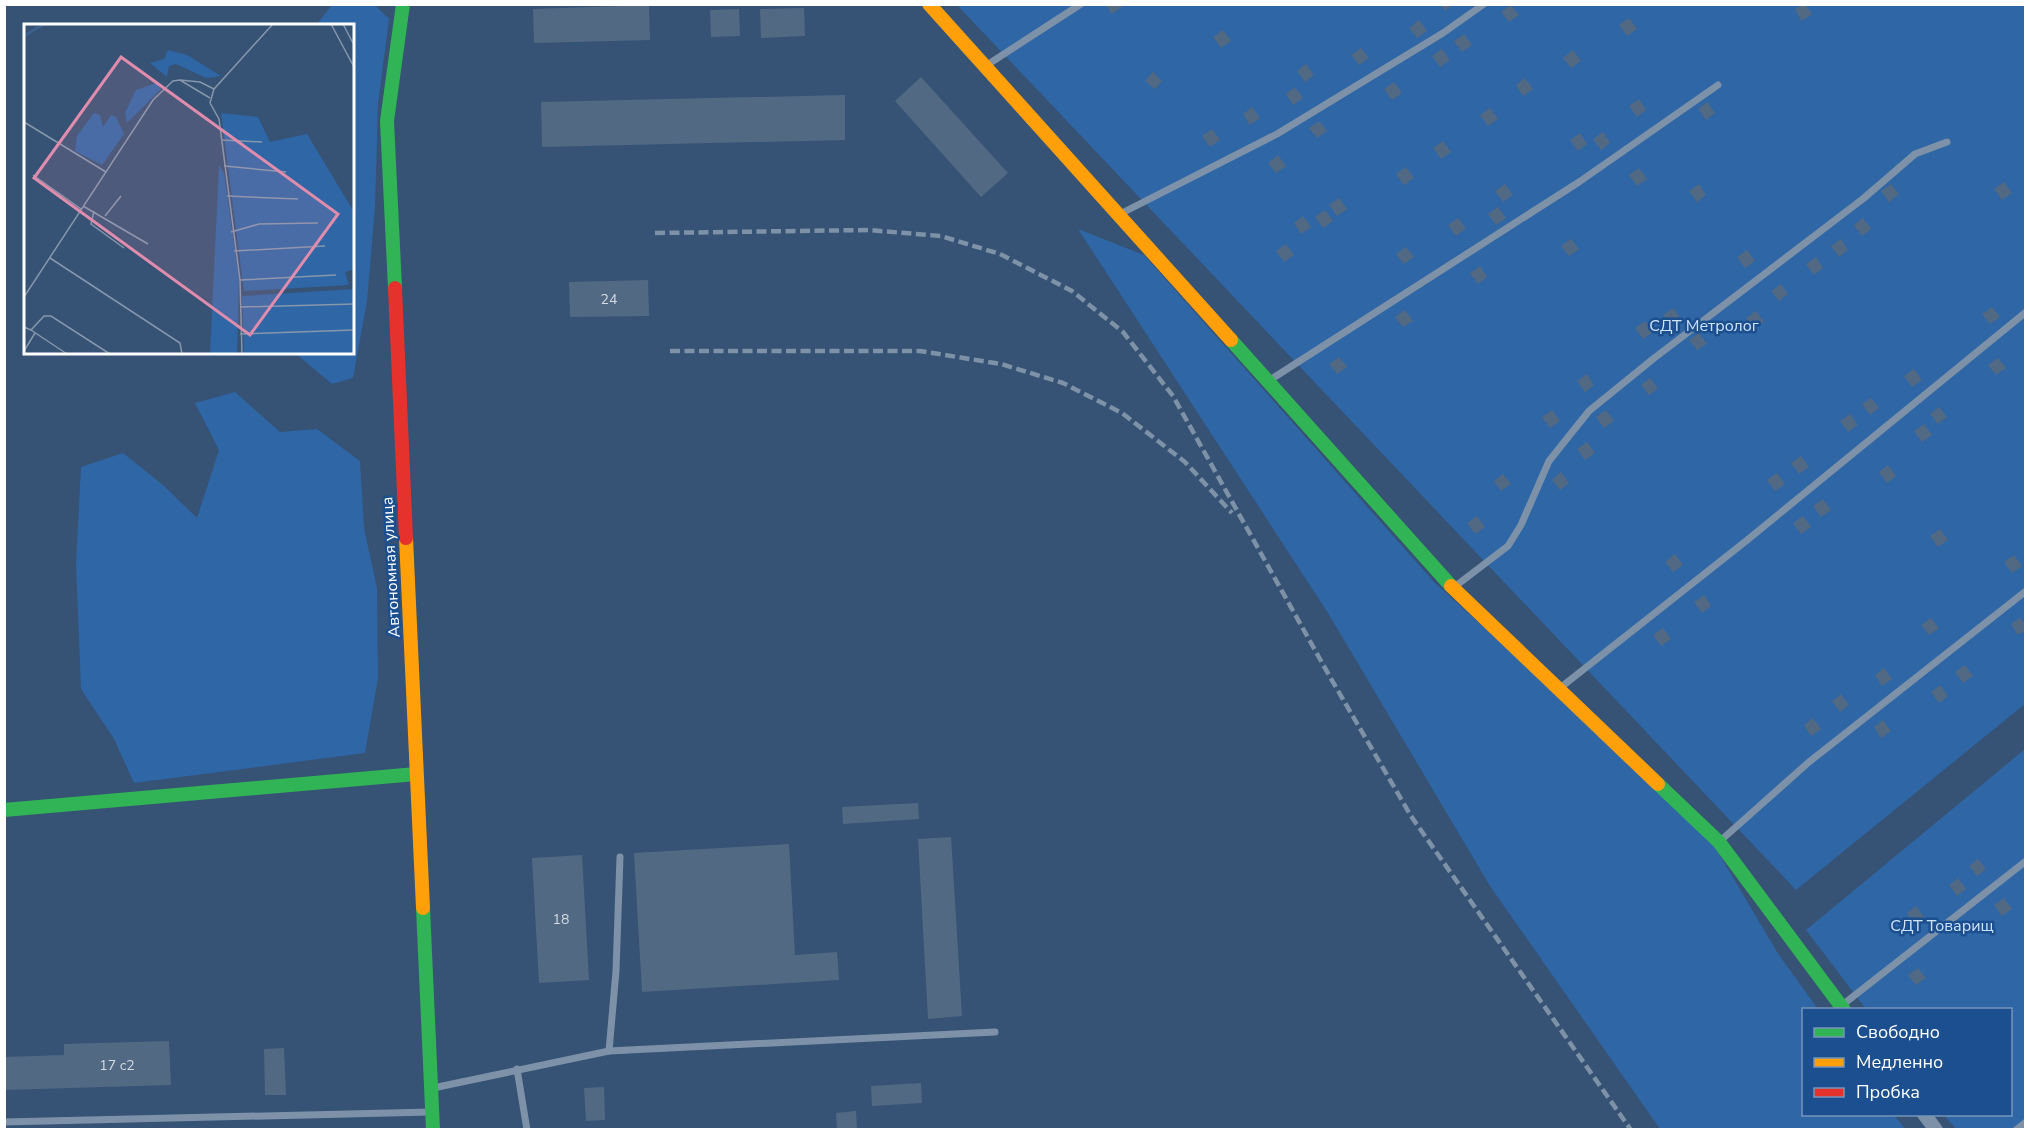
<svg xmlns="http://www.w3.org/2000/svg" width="2030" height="1134" viewBox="0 0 2030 1134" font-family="'Nunito Sans',sans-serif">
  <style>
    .green { fill: #2f66a5 }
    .building { fill: #526984 }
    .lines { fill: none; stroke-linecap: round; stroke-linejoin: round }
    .lane { stroke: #7d92a8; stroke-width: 7 }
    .street { stroke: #7d92a8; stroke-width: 14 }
    .fast { stroke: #30b455; stroke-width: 14 }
    .slow { stroke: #ff9f0a; stroke-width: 14 }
    .jam { stroke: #e5322d; stroke-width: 14 }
    .rail { stroke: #7e92a7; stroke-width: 4.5; stroke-dasharray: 10 4.5; stroke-linecap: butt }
    .labels { text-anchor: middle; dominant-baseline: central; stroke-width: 5; stroke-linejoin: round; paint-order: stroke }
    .number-label { font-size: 14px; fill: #d4dae0 }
    .park-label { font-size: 16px; fill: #cfe3fa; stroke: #1b4f8f }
    .street-label { font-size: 16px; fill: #fff; stroke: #1b4f8f }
    .inset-river { fill: none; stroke: #3b618d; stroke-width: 3 }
    .inset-road { fill: none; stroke: #8697ac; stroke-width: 1.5 }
    .view { fill: #e08cad; fill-opacity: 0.15; stroke: #e08cad; stroke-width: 3 }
    .inset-edge { fill: none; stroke: #fff; stroke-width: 3 }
  </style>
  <rect width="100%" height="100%" fill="#365274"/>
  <g class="green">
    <path d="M336,4L375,5L389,19L378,104L375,207L367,301L353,378L332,384L295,353L352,352V26L316,25L332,5Z"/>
    <path d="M957,5H2025V704L1796,890Z"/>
    <path d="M1078,229L1144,255L1434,582L1542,680L1712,842L1777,952L1818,1009L1804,1010V1114L1894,1115L1905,1129H1660L1490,886L1328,613Z"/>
    <path d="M235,392L280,432L317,429L360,461L364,528L377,588L378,678L365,753L134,783L114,739L81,689L76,564L81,467L123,453L163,485L197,518L219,450L195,403Z"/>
    <path d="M2025,749V1129H1956L1944,1115L2010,1114V1010L1866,1009L1806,930Z"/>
  </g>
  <g class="building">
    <path d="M1105,4H1120L1122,7L1112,14Z"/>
    <path d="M1440,4H1454L1445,11Z"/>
    <path d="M1802,4H1805L1812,14L1802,21L1795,10Z"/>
    <path d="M649,5L650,40L534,43L533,9Z"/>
    <path d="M1511,5L1519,15L1509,22L1501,12Z"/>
    <path d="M804,8L805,36L761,38L760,9Z"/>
    <path d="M739,9L740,36L711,37L710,10Z"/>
    <path d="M1629,18L1637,29L1627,36L1619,25Z"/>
    <path d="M1419,20L1427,31L1417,38L1409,28Z"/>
    <path d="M1223,30L1231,41L1221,48L1213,37Z"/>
    <path d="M1464,34L1472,45L1462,52L1454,41Z"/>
    <path d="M1361,48L1369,58L1359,65L1351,55Z"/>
    <path d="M1442,49L1450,60L1440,67L1432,56Z"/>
    <path d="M1573,50L1581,61L1571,68L1563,58Z"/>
    <path d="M1306,64L1314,75L1305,82L1297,71Z"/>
    <path d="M1153,72L1162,81L1155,89L1145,81Z"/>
    <path d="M921,77L1008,173L981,197L895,101Z"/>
    <path d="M1525,78L1533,89L1523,96L1516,85Z"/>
    <path d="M1394,82L1402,93L1392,100L1384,89Z"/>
    <path d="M1295,87L1303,98L1293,105L1286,94Z"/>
    <path d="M845,95V140L542,147L541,102Z"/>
    <path d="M1639,99L1646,110L1637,117L1629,106Z"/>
    <path d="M1707,102L1715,113L1706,120L1698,109Z"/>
    <path d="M1252,107L1260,118L1250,125L1243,114Z"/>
    <path d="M1490,108L1498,119L1488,126L1480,115Z"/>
    <path d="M1319,121L1327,131L1317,138L1309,128Z"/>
    <path d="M1212,129L1220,140L1210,147L1202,136Z"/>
    <path d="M1603,132L1610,143L1601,150L1593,139Z"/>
    <path d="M1580,133L1587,144L1578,151L1570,140Z"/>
    <path d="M1443,141L1451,152L1441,159L1433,148Z"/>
    <path d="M1278,155L1286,166L1276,173L1268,163Z"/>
    <path d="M1406,167L1414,178L1404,185L1396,174Z"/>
    <path d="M1639,168L1647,179L1637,186L1629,175Z"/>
    <path d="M2004,182L2012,193L2002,200L1994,189Z"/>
    <path d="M1505,184L1513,195L1503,202L1495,191Z"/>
    <path d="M1699,184L1706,195L1697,202L1689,191Z"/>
    <path d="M1891,184L1899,194L1889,202L1881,191Z"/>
    <path d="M1339,198L1347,209L1337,216L1329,205Z"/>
    <path d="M1498,207L1506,218L1496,225L1488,214Z"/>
    <path d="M1325,210L1333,221L1323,228L1315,217Z"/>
    <path d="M1303,216L1311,227L1301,234L1294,223Z"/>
    <path d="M1458,218L1466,228L1456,236L1448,225Z"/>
    <path d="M1863,218L1871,229L1862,236L1854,225Z"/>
    <path d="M1571,239L1579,249L1569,256L1561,246Z"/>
    <path d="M1841,239L1848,250L1839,257L1831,246Z"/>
    <path d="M1286,244L1294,255L1284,262L1276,251Z"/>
    <path d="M1406,247L1414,257L1404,264L1396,254Z"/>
    <path d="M1747,250L1755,261L1745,268L1737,257Z"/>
    <path d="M1816,257L1823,268L1814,275L1806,264Z"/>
    <path d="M1480,266L1487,277L1478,284L1470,273Z"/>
    <path d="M648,280L649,316L570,317L569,282Z"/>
    <path d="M1781,284L1788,294L1779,301L1771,291Z"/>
    <path d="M1992,307L2000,317L1990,324L1982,314Z"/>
    <path d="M1673,308L1681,319L1671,326L1663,315Z"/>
    <path d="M1405,310L1413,321L1403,327L1395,317Z"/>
    <path d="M1756,311L1764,322L1754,329L1746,318Z"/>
    <path d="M1645,321L1653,332L1643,339L1635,328Z"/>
    <path d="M1699,333L1707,344L1697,350L1689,340Z"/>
    <path d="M1339,357L1347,367L1337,374L1329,364Z"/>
    <path d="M1998,358L2006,368L1996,375L1988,365Z"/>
    <path d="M1914,369L1922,380L1912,387L1904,376Z"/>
    <path d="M1587,374L1594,385L1585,392L1577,381Z"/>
    <path d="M1650,378L1658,388L1649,395L1641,385Z"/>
    <path d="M1871,398L1879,408L1870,415L1862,404Z"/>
    <path d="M1939,407L1947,417L1938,424L1930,414Z"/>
    <path d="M1552,410L1560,421L1550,428L1542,417Z"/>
    <path d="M1606,410L1614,421L1604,428L1596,417Z"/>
    <path d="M1850,414L1858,425L1848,432L1840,421Z"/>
    <path d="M1924,424L1932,435L1922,442L1914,431Z"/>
    <path d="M1587,442L1595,453L1585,460L1577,449Z"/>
    <path d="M1801,456L1809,467L1799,474L1791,463Z"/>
    <path d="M1888,465L1896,476L1887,483L1879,472Z"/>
    <path d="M1561,472L1569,483L1560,490L1552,480Z"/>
    <path d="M1777,473L1785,484L1775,491L1767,480Z"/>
    <path d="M1503,474L1511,484L1501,491L1494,481Z"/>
    <path d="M1823,499L1831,510L1821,517L1813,506Z"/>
    <path d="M1477,516L1485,527L1475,534L1467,523Z"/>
    <path d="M1803,516L1811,527L1801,534L1793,523Z"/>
    <path d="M1940,529L1948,540L1938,547L1930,536Z"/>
    <path d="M1675,554L1683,565L1673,572L1665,562Z"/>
    <path d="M2014,555L2022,566L2012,573L2004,562Z"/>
    <path d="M1704,595L1711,606L1702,613L1694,602Z"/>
    <path d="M1931,618L1939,628L1929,635L1921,625Z"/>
    <path d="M2020,618L2026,625V630L2018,635L2011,624Z"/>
    <path d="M1663,628L1671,639L1661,646L1653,635Z"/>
    <path d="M1965,665L1973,676L1963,683L1955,672Z"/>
    <path d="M1884,668L1892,679L1882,686L1875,675Z"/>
    <path d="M1940,685L1948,696L1939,703L1931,692Z"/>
    <path d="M1841,694L1849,705L1840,712L1832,701Z"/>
    <path d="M1813,718L1821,729L1811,736L1804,725Z"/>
    <path d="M1883,720L1891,731L1881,738L1874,727Z"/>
    <path d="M918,803L919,819L843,824L842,807Z"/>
    <path d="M951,837L962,1016L928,1019L918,839Z"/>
    <path d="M789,844L795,955L837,952L839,980L642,992L634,853Z"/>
    <path d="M582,855L589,980L539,983L532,858Z"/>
    <path d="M1978,859L1986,869L1977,876L1969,866Z"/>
    <path d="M1958,878L1966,889L1957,896L1949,885Z"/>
    <path d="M2004,898L2012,909L2002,916L1994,905Z"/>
    <path d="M1916,906L1924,917L1914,924L1907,913Z"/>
    <path d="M1918,968L1926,978L1916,985L1908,975Z"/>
    <path d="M169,1041L171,1085L4,1090V1057L64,1055V1044Z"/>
    <path d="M284,1048L286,1095H265L264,1049Z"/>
    <path d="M921,1083L922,1103L872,1106L871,1086Z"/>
    <path d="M604,1087L605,1120L586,1121L584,1088Z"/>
    <path d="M856,1111L857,1130H837L836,1113Z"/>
  </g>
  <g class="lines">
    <g class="lane">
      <path d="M987,65L1081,4"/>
      <path d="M1122,213L1277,134L1443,33L1484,4"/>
      <path d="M1270,380L1579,182L1718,85"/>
      <path d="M1453,588L1508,546L1521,525L1549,461L1589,411L1653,359L1864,198L1915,154L1947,142"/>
      <path d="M1560,688L1746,541L2026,312"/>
      <path d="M1719,842L1809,762L2026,591"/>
      <path d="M1841,1006L2026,861"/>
      <path d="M609,1051L616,971L620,857"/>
      <path d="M517,1069L527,1130"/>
      <path d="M433,1088L609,1051L995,1032"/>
      <path d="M4,1122L431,1112"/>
      <path d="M2016,1130L2026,1122"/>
    </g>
    <path class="street" d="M1924,1114L1936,1130"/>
    <g class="fast">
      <path d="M395,288L387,121L403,4"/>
      <path d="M1231,340L1451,586"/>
      <path d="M1658,784L1719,842L1844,1010"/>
      <path d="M4,810L416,774"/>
      <path d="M423,908L433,1130"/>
    </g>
    <g class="slow">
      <path d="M929,4L1231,340"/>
      <path d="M406,538L423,908"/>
      <path d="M1451,586L1658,784"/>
    </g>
    <path class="jam" d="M395,288L406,538"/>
    <g class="rail">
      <path d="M655,233L868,230L941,236L1000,254L1072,291L1123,332L1173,396L1330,677L1411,816L1631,1130"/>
      <path d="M670,351H920L1001,364L1063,383L1122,413L1185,462L1232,513"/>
    </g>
  </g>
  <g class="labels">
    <g class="number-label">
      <text x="609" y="299">24</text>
      <text x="561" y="919">18</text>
      <text x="117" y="1065">17 с2</text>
    </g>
    <g class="park-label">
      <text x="1704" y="326">СДТ Метролог</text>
      <text x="1942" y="926">СДТ Товарищ</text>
    </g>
    <g class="street-label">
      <text transform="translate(391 567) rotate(-93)">Автономная улица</text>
    </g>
  </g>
  <g transform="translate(24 24)">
    <rect width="330" height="330" fill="#365274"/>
    <path d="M144,26L163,31L197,52L182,54L152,40L145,42L143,53L126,39L140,35ZM132,59L137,65L103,99L101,89L112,66ZM70,89L76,91L79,103L87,91L92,93L100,110L78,141L51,127L53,112ZM197,89L234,93L246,118L283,110L330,188V245L321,248L325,261L220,267ZM195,141L200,149L215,255L213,330H186ZM330,265V330H220L218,272Z" fill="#2f66a5"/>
    <path class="inset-river" d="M0,12L20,0"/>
    <path class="inset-road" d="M307,0L330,43M319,0L330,21M156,56L176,58L190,65L249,0M190,65L186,79L195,95L216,256L218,330M0,98L82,148M197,116L238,118M200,142L262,148M9,151L57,185M203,172L274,175M59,182L124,220M70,187L67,200L100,224M81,192L97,172M207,208L235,200L294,199M210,227L301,222M26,234L156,319L158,330M216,256L312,251M0,273L129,76L149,57L156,56L186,74M216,283L330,280M0,303L7,306L20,292H27L86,330M7,306L43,330M216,310L330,306M0,327L11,309"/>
    <path class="view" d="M97,33L314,190L226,311L10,154Z"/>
    <rect width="330" height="330" class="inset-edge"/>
  </g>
  <rect width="2030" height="1134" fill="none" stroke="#ffffff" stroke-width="12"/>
  <rect x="1802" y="1008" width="210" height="108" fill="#1b4f8f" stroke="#7695bc" stroke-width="1.5"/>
  <rect x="1814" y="1028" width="30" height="9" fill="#30b455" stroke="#7695bc" stroke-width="1.5"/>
  <text x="1856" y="1038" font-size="18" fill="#ffffff">Свободно</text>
  <rect x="1814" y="1058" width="30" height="9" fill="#ff9f0a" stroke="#7695bc" stroke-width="1.5"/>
  <text x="1856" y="1068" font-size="18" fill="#ffffff">Медленно</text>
  <rect x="1814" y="1088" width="30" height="9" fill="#e5322d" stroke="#7695bc" stroke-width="1.5"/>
  <text x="1856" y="1098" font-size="18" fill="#ffffff">Пробка</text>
</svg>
